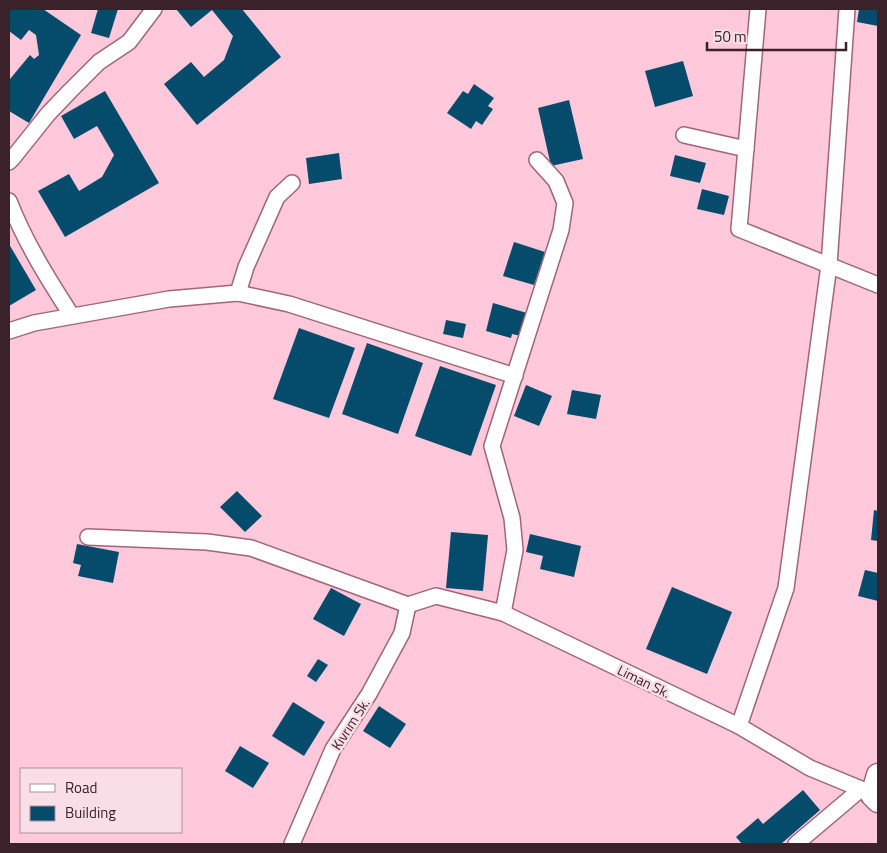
<svg xmlns="http://www.w3.org/2000/svg" width="887" height="853" viewBox="0 0 887 853" font-family="'Titillium Web',sans-serif">
  <style>
    .building { fill: #054c6c }
    .lines { fill: none; stroke-linecap: round; stroke-linejoin: round }
    .street-casing { stroke: #a1657b; stroke-width: 18 }
    .secondary-casing { stroke: #a1657b; stroke-width: 25 }
    .street { stroke: #fff; stroke-width: 15 }
    .secondary { stroke: #fff; stroke-width: 22 }
    .labels { text-anchor: middle; dominant-baseline: central; stroke-width: 5; stroke-linejoin: round; paint-order: stroke }
    .street-label { font-size: 14px; fill: #3a212a; stroke: #fadee7 }
  </style>
  <rect width="100%" height="100%" fill="#ffc8db"/>
  <g class="building">
    <path d="M9,9H43L81,35L29,123L9,111V78L10,79L30,55L34,59L39,55L36,35L29,30L21,40L9,31Z"/>
    <path d="M98,9H118L109,38L91,33Z"/>
    <path d="M176,9H242L281,57L197,125L164,84L191,62L204,77L224,60L233,36L212,10L191,27Z"/>
    <path d="M859,9H878V26L857,22Z"/>
    <path d="M683,61L693,96L655,107L645,71Z"/>
    <path d="M474,84L494,98L488,106L493,109L482,125L476,121L471,129L447,113L463,91L468,94Z"/>
    <path d="M105,91L159,183L65,237L38,191L69,174L79,191L102,177L114,155L97,126L74,139L61,116Z"/>
    <path d="M569,100L583,159L551,166L538,108Z"/>
    <path d="M339,153L342,179L309,184L306,158Z"/>
    <path d="M675,155L706,163L700,183L670,176Z"/>
    <path d="M702,189L729,196L724,215L697,209Z"/>
    <path d="M514,242L545,252L534,285L503,276Z"/>
    <path d="M9,244L36,290L9,306Z"/>
    <path d="M493,303L527,313L521,336L512,334L511,338L486,331Z"/>
    <path d="M446,320L466,324L463,338L443,334Z"/>
    <path d="M299,328L355,348L329,418L273,399Z"/>
    <path d="M367,343L423,363L398,434L342,414Z"/>
    <path d="M440,366L496,385L471,456L415,436Z"/>
    <path d="M526,385L552,396L539,426L514,416Z"/>
    <path d="M572,390L601,395L596,419L567,414Z"/>
    <path d="M237,491L262,516L245,532L220,507Z"/>
    <path d="M874,510L878,511V541L871,540Z"/>
    <path d="M451,532L488,535L483,591L446,588Z"/>
    <path d="M530,534L581,546L574,577L540,569L543,556L526,552Z"/>
    <path d="M77,544L119,552L113,583L78,576L81,565L73,563Z"/>
    <path d="M865,570L878,573V601L858,596Z"/>
    <path d="M672,587L732,612L707,674L646,649Z"/>
    <path d="M331,588L361,604L344,636L313,619Z"/>
    <path d="M318,659L328,665L316,682L307,676Z"/>
    <path d="M293,702L325,722L304,756L272,736Z"/>
    <path d="M379,706L406,724L390,748L363,731Z"/>
    <path d="M240,746L269,763L253,788L225,771Z"/>
    <path d="M803,790L820,810L781,844H742L736,837L758,818L763,824Z"/>
  </g>
  <g class="lines">
    <defs>
      <g id="street">
        <path d="M758,9L739,229L878,285"/>
        <path d="M684,135L746,149"/>
        <path d="M9,162L12,159L48,114L70,91L99,62L129,42L154,9"/>
        <path d="M9,201C25,242 48,279 72,316"/>
        <path d="M238,293L246,267L277,197L292,183"/>
        <path d="M9,331L34,323L169,299L238,293L289,304L515,376"/>
        <path d="M88,537L207,542L251,548L408,605"/>
        <path d="M408,605L436,596L503,613L739,726L810,768L861,789L872,795"/>
        <path d="M503,613L515,550L512,518L492,446L561,230L565,203L556,181L537,160"/>
        <path d="M739,726L786,588L829,265L847,9"/>
        <path d="M292,844L333,749L369,694L402,633L408,605"/>
        <path d="M796,844L861,789"/>
      </g>
      <path id="secondary" d="M878,775L872,795L878,801"/>
    </defs>
    <use href="#street" class="street-casing"/>
    <use href="#secondary" class="secondary-casing"/>
    <use href="#street" class="street"/>
    <use href="#secondary" class="secondary"/>
  </g>
  <g class="labels">
    <g class="street-label">
      <text transform="translate(644 681) rotate(26)">Liman Sk.</text>
      <text transform="translate(350 724) rotate(-57)">Kıvrım Sk.</text>
    </g>
  </g>
  <rect width="887" height="853" fill="none" stroke="#3a212a" stroke-width="20"/>
  <rect x="20" y="768" width="162" height="65" fill="#fadee7" stroke="#ad929b"/>
  <rect x="30" y="784" width="25" height="8" fill="#ffffff" stroke="#ad929b"/>
  <text x="65" y="793" font-size="15" fill="#3a212a">Road</text>
  <rect x="30" y="806" width="25" height="15" fill="#054c6c" stroke="#ad929b"/>
  <text x="65" y="818" font-size="15" fill="#3a212a">Building</text>
  <path d="M707 42v8h139v-8" fill="none" stroke="#3a212a" stroke-width="2.5"/>
  <text x="714" y="42" font-size="15" fill="#3a212a" stroke="#fadee7" stroke-width="4" paint-order="stroke">50 m</text>
</svg>
